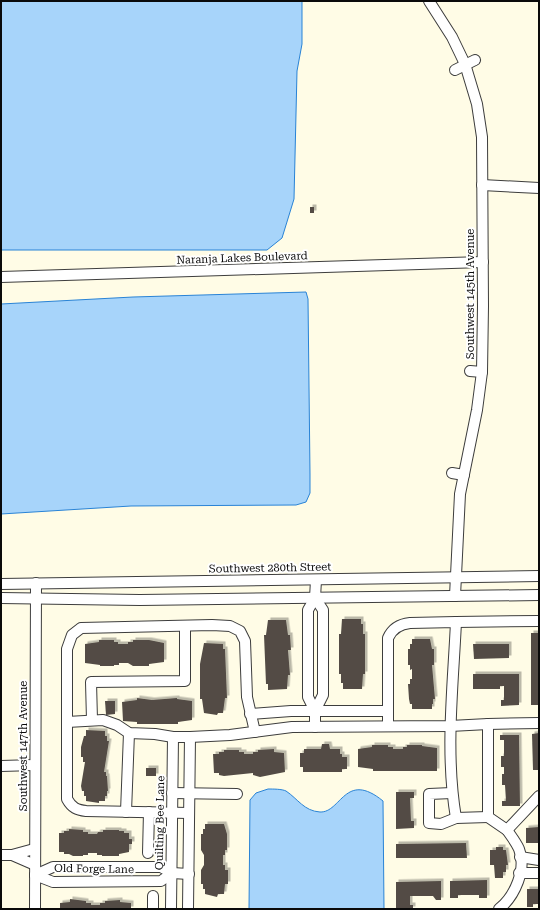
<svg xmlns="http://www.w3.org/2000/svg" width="540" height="910" viewBox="0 0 540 910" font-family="'Roboto Serif',serif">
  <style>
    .water { fill: #a7d4fa; stroke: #2983d6 }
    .building { fill: #534c45; filter: url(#shadow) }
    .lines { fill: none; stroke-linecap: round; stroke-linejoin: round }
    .minor-casing { stroke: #3d3d3d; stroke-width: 12 }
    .minor { stroke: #fff; stroke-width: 10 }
    .labels { text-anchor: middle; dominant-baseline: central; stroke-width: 4; stroke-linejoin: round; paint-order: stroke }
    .street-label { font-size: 11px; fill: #0a0a0a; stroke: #fff }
  </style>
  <defs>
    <filter id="shadow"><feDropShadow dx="2.5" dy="-2.5" stdDeviation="0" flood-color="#0004"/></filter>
  </defs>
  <rect width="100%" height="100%" fill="#fffce6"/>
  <g class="water">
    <path d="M1,1H302V44L297,71L294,199L282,238L267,250H1Z"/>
    <path d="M306,292L308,299L310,474V493L306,502L296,505L131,506L1,514V304L133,297Z"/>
    <path d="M268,789C273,789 282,789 286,791C298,799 304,811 320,812C341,813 345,770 383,801L384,909H249L250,800L256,793Z"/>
  </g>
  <g class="building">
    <rect x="310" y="207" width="4" height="6"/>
    <path d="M342,619H361V624H363V634H365V674H363L362,689H343V683H341V674H339V634H341Z"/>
    <path d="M268,620H286L288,635H290L291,650H288L290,675H288L287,689L268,690V684H266L264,635H266Z"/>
    <rect x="531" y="633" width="8" height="72"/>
    <path d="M412,639H430L432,649H434V665H432L435,699H433V704H432V709H412V704H410L409,699L408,684H410V679H412V669L410,670V665H408V649H410V644H412Z"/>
    <path d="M99,640H114V642H118V644H128V642H133V640H149L164,643V662L149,664V666H133L128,663H119V665H114V666H100V665L85,663V644L99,642Z"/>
    <path d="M204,643L223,644V649H225L227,698H225L223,713H218L217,715L204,713L202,699H200V664Z"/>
    <path d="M473,644H509V658L474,659Z"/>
    <path d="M473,674H519V705L501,706V700H504V686H500V689H473Z"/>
    <path d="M137,698L152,700L177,698V699L192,701V720L178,722V724H137V722L123,721L122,702L137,700Z"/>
    <path d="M105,701H115V714L106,715Z"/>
    <path d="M86,730L105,731V736H107V741H109L104,772H106V776H107L108,791H107V796H105V801H99V803L86,801V796H84V791H82L81,786L85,762H83V757H81V747L84,736H86Z"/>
    <path d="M539,733V770H533L532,734Z"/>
    <path d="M500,735H519L520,806H502V801H506L505,785H502V774H504V767H501V756H504V740H500Z"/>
    <path d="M322,744H329L330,749H340V754H342V757H347V769H342V772H303V767H300V753H304V749H321Z"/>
    <path d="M372,745H388V747H393V749H403V747H407V745H422V746L437,748V771H373V769L358,767V749L372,747Z"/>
    <path d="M274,749V752L284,753L285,772L260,777L253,775V773L224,776L219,775V773H214L213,754H219V752H224V750H239V752H244V754H253V752H258V750Z"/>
    <rect x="146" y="768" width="10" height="8"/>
    <path d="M396,792H414V798H410L411,821H414V828L396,829Z"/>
    <path d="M205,824H224L227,834V850H225V855H223V865H225V870H228V884H225L224,894H218L217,897L205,894V889H203V884H201V870L204,865V855L201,850V834H203V829H205Z"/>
    <path d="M539,827V843H526V828Z"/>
    <path d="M69,829L83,830V832H88V834H97L98,832H103V830H119V831H124V833H129V839H132V844H129V852L119,854V856H102V855H97V853H88V855H83V856H73L69,854H64V852H59V833H64V831H69Z"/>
    <path d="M466,843L467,858H396V844Z"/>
    <path d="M496,847H503V850H506L508,865H506V872H503V878H495L494,865H490V850H496Z"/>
    <path d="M487,880V898H479V895H458V898H450V881Z"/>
    <path d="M441,881V900H436L433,896H410V905H413V909H396V882Z"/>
    <path d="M527,889H539V904H533V907H527Z"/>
    <path d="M70,899L86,901V903H91V905H100V903H105V901L120,900V902L131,903V909H60V903L70,902Z"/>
  </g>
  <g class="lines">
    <defs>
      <g id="minor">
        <path d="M429,1L452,37L465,64L477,104L482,137L483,306L482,372L477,410L460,494L455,596"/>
        <path d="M455,70L475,60"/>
        <path d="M482,185L539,188"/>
        <path d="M1,277L483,262"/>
        <path d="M470,371L482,372"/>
        <path d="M452,473L464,475"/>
        <path d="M1,584L539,576"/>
        <path d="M1,598L140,600L539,595"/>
        <path d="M315,598L323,610V695L315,711V727"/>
        <path d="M456,622L539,621"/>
        <path d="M315,711L308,697V610L315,598L316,580"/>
        <path d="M250,714L291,711H388"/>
        <path d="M92,720L91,682L185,681V626"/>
        <path d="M67,722L103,720L117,725L129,733L155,734L173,737H190L230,735L292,727L450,726L488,724L539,723"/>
        <path d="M488,724V817L507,830L539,796"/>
        <path d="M388,726V638C392,629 400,624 410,623L456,622C453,687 445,753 456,818L488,817"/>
        <path d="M1,766L35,765"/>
        <path d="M172,793L237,794"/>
        <path d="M452,793L429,794V823L441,824L456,818"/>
        <path d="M126,812L129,733"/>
        <path d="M189,813L86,811C77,810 72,808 67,799V649L72,635L81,628L212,625L230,626L240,631L245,641L247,697L255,732"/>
        <path d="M148,853L149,812"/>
        <path d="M1,855H12L34,849"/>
        <path d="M12,855L35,865"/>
        <path d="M520,857L539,860"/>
        <path d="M519,873H539"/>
        <path d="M35,875L53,867H161L172,873L189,874"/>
        <path d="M35,875L53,882L161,881L172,873"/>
        <path d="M35,909L36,583"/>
        <path d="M153,909V896"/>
        <path d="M171,909L173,737"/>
        <path d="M188,909L190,737"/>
        <path d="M499,909C515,896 527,869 519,849C516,842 511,836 507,830"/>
      </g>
    </defs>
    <use href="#minor" class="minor-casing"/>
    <use href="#minor" class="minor"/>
  </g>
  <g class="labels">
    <g class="street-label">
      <text transform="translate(242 258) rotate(-2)">Naranja Lakes Boulevard</text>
      <text transform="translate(470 294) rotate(-90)">Southwest 145th Avenue</text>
      <text transform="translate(270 568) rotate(-1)">Southwest 280th Street</text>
      <text transform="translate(23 746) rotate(-90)">Southwest 147th Avenue</text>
      <text transform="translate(160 823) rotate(-89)">Quilting Bee Lane</text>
      <text transform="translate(94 869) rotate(1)">Old Forge Lane</text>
    </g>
  </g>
  <rect width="540" height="910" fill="none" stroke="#0a0a0a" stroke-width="4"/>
</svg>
